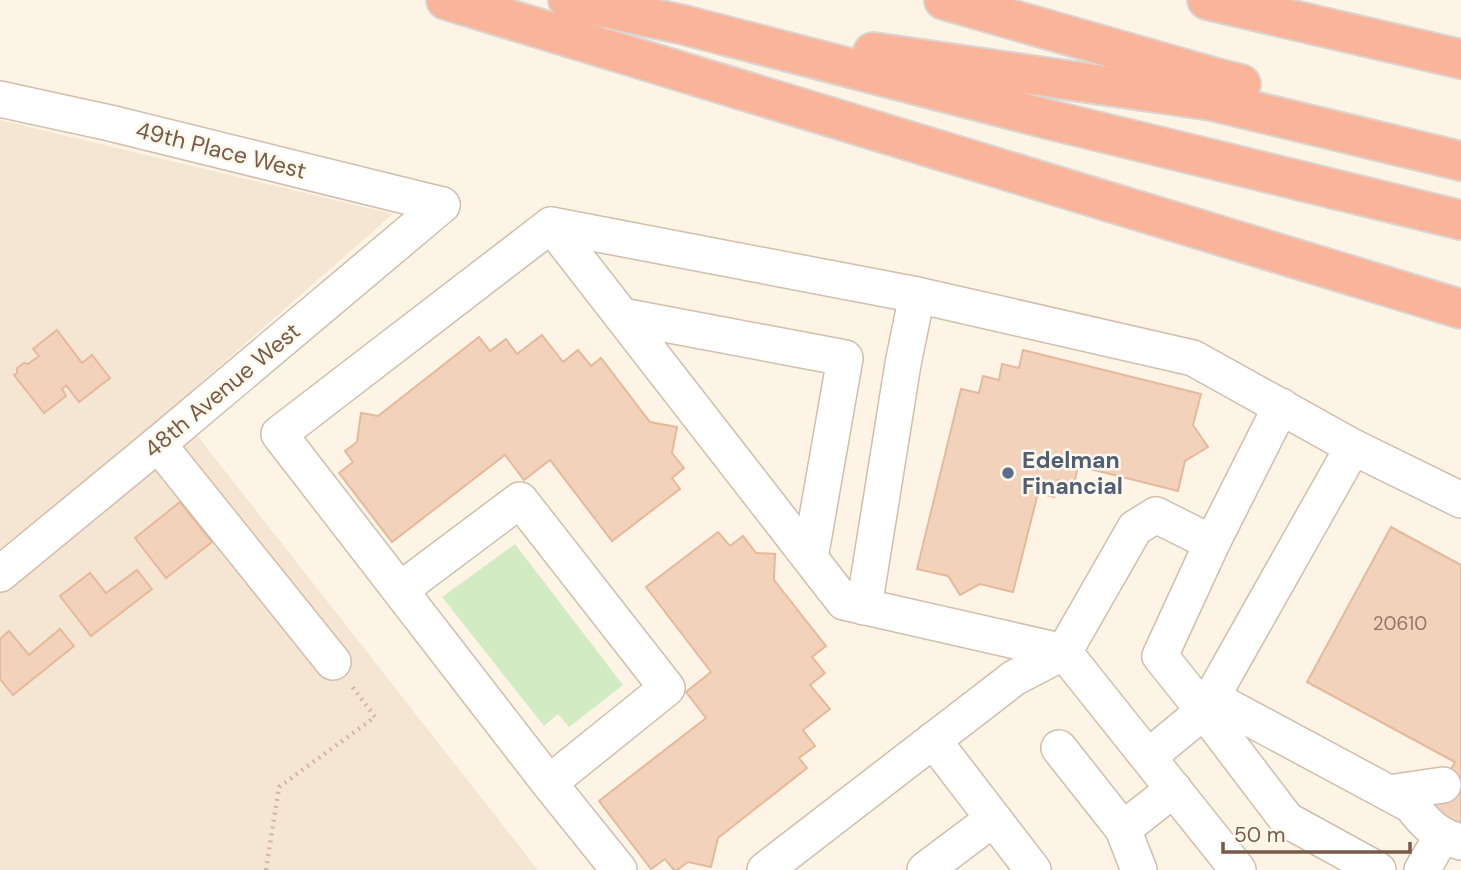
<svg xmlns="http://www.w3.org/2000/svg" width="1461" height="870" viewBox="0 0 1461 870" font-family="'DM Sans',sans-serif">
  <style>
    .residential { fill: #f5e6d3 }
    .green { fill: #d3ebc3 }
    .building { fill: #f3d2bc; stroke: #e6b99b; stroke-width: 2 }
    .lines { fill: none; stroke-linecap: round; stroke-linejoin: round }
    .minor-casing { stroke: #d1bead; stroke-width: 38 }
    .highway-casing { stroke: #dcd4d0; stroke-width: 42 }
    .path { stroke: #d8b69e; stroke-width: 4.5; stroke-dasharray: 2 5; stroke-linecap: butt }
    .minor { stroke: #fff; stroke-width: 35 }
    .highway { stroke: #f9b49a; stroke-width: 38 }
    .service-dot { fill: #5c6f8a; stroke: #fff8ec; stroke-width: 2.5 }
    .labels { text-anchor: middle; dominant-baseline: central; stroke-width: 5; stroke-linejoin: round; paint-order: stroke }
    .number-label { font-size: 19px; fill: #967866 }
    .street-label { font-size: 23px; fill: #775a49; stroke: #fff8ec }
    .service-label { font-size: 23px; font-weight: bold; fill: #4e5e75; stroke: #fff8ec; text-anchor: start }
  </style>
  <rect width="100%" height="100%" fill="#fdf4e5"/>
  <path class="residential" d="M0,120L393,214L174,406L538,870H0Z"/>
  <path class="green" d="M515,544L623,685L569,727L558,714L544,726L442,597Z"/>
  <g class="building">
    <path d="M57,330L82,363L92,355L110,378L79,402L66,385L62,389L66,396L44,413L14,375L17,373V368L24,363L28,364L39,356L33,349Z"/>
    <path d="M542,335L563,362L578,350L591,366L601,358L650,422L677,427L672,453L684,468L672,478L680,489L612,541L550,460L524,480L505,455L392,542L339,473L353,462L345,451L357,442L361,413L378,416L479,337L490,351L506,339L517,354Z"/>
    <path d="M1023,350L1201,394L1193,425L1208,447L1185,461L1178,491L1078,466L1074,484L1058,480L1054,497L1038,493L1013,592L980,584L960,595L948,576L917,569L961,389L979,393L983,376L999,380L1002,364L1019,368Z"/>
    <path d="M180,502L212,542L166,578L135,538Z"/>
    <path d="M1391,527L1461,565V827L1429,810L1455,762L1307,682Z"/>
    <path d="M718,532L730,546L743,536L756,553L775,554L774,580L826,646L812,657L825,673L810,685L830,709L803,730L815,746L799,758L807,768L718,838L711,867L688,862L677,870H674L665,859L651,869L599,801L706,718L686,692L711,672L646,587Z"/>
    <path d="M137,570L152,589L91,636L60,596L90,573L106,593Z"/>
    <path d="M60,629L74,646L13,695L0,679V639L9,631L29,655Z"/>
  </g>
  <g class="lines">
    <defs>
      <g id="minor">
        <path d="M0,99L110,123L442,205"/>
        <path d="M551,225L844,602L1064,652L1238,870"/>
        <path d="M917,295L1193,358L1353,447L1461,500"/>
        <path d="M622,316L845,358L810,558"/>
        <path d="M158,444L333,662"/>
        <path d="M1212,543L1160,656L1204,711L1353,447"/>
        <path d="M0,574L158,444L442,205"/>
        <path d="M400,590L520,500L667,688L549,783"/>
        <path d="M1212,698L1411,805C1425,823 1437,836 1461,842"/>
        <path d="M933,740L1033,870"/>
        <path d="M1059,748L1123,829"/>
        <path d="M1148,757L1204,711L1287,820L1378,870"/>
        <path d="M1389,793L1443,785"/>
        <path d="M619,870L549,783L279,434L551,225L917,295L903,364L864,607"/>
        <path d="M765,870L1014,678L1064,652L1135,528L1156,515L1212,543L1281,406"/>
        <path d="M925,870L993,819"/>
        <path d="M1139,870L1123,829L1174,789"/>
        <path d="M1422,870L1442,836"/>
      </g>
      <g id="highway">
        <path d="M446,0L1461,309"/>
        <path d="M568,0L684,25L1047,119L1461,220"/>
        <path d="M944,0L1213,77L1241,84"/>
        <path d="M1207,0L1461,59"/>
        <path d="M873,52L1212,101L1461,161"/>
      </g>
    </defs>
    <use href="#minor" class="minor-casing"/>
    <use href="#highway" class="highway-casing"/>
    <path class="path" d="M266,870L279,787L375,717L351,685"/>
    <use href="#minor" class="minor"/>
    <use href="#highway" class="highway"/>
  </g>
  <circle class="service-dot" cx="1008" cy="473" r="7"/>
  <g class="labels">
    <g class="number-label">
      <text x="1400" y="623">20610</text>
    </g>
    <g class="street-label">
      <text transform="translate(221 150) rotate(14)">49th Place West</text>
      <text transform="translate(222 390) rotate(-40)">48th Avenue West</text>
    </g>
    <g class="service-label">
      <text x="1022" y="460">Edelman<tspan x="1022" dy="26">Financial</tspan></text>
    </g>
  </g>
  <path d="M1223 842v10h187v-10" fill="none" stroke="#775a49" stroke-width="3.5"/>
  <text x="1234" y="842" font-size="21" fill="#775a49" stroke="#fff8ec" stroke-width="5" paint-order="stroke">50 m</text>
</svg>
